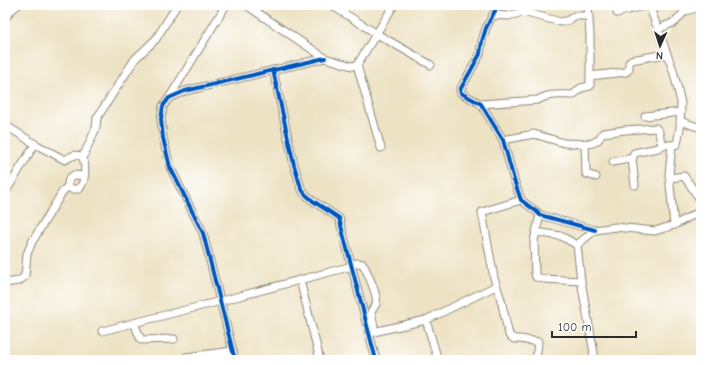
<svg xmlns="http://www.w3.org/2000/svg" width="706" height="365" viewBox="0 0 706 365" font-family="'Comic Neue',sans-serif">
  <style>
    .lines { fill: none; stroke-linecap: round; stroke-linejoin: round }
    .minor-casing { stroke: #8c8677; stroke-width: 9 }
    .minor { stroke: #fff; stroke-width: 7 }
    .cycleway-casing { stroke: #fff; stroke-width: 6 }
    .cycleway { stroke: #0057b8; stroke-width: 4 }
  </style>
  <rect width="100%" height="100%" fill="#fff"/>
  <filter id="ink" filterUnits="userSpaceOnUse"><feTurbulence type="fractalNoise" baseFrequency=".025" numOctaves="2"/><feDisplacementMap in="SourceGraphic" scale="8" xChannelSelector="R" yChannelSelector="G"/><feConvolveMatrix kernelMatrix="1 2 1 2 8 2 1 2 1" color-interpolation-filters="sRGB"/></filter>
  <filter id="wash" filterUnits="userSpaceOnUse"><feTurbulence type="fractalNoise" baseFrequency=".012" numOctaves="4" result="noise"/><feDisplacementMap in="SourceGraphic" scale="16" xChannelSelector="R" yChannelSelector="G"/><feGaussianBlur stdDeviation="0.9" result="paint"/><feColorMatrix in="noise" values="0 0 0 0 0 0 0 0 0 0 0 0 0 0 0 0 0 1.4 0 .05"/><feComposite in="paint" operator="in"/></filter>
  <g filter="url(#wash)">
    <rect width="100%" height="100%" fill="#ede2c3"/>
  </g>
  <g filter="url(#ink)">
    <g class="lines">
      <defs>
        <g id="minor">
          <path d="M246,5L325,58L352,66L357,65L394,5"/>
          <path d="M331,5L377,34L431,65"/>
          <path d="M498,5L486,28L482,41L480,54L460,90L461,93L481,104L503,140L514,180L521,200L537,212L540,215L595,230"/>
          <path d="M646,5H649L673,70L678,90L681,103L680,128L677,144L672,145L669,175L674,225"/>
          <path d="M617,13L643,6"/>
          <path d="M493,15L508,16L523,12L561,22L569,20L574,16H588"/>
          <path d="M5,19L10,11L18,5"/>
          <path d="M658,29L675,22L685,11L701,7"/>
          <path d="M357,65L381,148"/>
          <path d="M273,70L294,165L301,188L305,194L313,201L339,218L376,360"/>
          <path d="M590,76L626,72L629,69V63L631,60L666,54"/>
          <path d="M169,98L226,5"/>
          <path d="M481,104L538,100C548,93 561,95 573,95L581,88L590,86V35L588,5"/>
          <path d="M645,116L681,112"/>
          <path d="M680,121L701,128"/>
          <path d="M5,125L35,144L65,160C72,156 75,153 83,157C86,167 86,181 79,189H71C66,184 68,178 74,175L84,176"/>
          <path d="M503,140L534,134L564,143L588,144L593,143L598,140L603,133L625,130L656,128C665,136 653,145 672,145"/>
          <path d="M585,143L586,174L596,177"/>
          <path d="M83,157L96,128L97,118L135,59L156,39L177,5"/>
          <path d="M632,158L635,185"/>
          <path d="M613,162L633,158L634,153L658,148L663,145"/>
          <path d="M670,178L684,176L701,201"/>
          <path d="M5,193L35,144"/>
          <path d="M521,200L482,212L494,278L501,300L509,335L514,339H520L538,342L536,360"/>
          <path d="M540,215L534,241L535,274L536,277L544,279L581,281"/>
          <path d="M536,232L561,236L577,245"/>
          <path d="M352,264L358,263L363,264C367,272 379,297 376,304C375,307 372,309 371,312L375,332"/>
          <path d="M300,280L320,360"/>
          <path d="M5,283L19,281L25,276L27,254L32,242L63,191L68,186"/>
          <path d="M426,320L438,360"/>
          <path d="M134,323L141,340L174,339"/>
          <path d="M102,331L221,301L352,266"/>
          <path d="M369,333L426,320L496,286"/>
          <path d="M185,360L186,357L233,351"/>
          <path d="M235,360L203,233L170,167L163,138L161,119L163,106L169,98L185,91L325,58"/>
          <path d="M591,360L594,353L581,281L577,245L595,230L615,227L655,231L674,225L701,211"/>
        </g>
      </defs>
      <use href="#minor" class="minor-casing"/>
      <use href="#minor" class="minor"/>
      <defs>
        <g id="cycleway">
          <path d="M498,5L486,28L482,41L480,54L460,90L461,93L481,104L503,140L514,180L521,200L537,212L540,215L595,230"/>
          <path d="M273,70L294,165L301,188L305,194L313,201L339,218L376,360"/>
          <path d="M235,360L203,233L170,167L163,138L161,119L163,106L169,98L185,91L325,58"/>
        </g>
      </defs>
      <use href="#cycleway" class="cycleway-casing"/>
      <use href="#cycleway" class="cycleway"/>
    </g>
  </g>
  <rect width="706" height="365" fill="none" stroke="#fff" stroke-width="20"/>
  <g transform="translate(660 46) rotate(183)" stroke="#ffffff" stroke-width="3" paint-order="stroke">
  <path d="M0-3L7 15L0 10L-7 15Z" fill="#2b2b2b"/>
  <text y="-6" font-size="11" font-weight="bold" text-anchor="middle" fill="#2b2b2b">N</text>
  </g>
  <path d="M552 331v6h84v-6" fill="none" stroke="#2b2b2b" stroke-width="2"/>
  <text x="558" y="331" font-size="12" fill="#2b2b2b" stroke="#ffffff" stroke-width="3" paint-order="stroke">100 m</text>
</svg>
